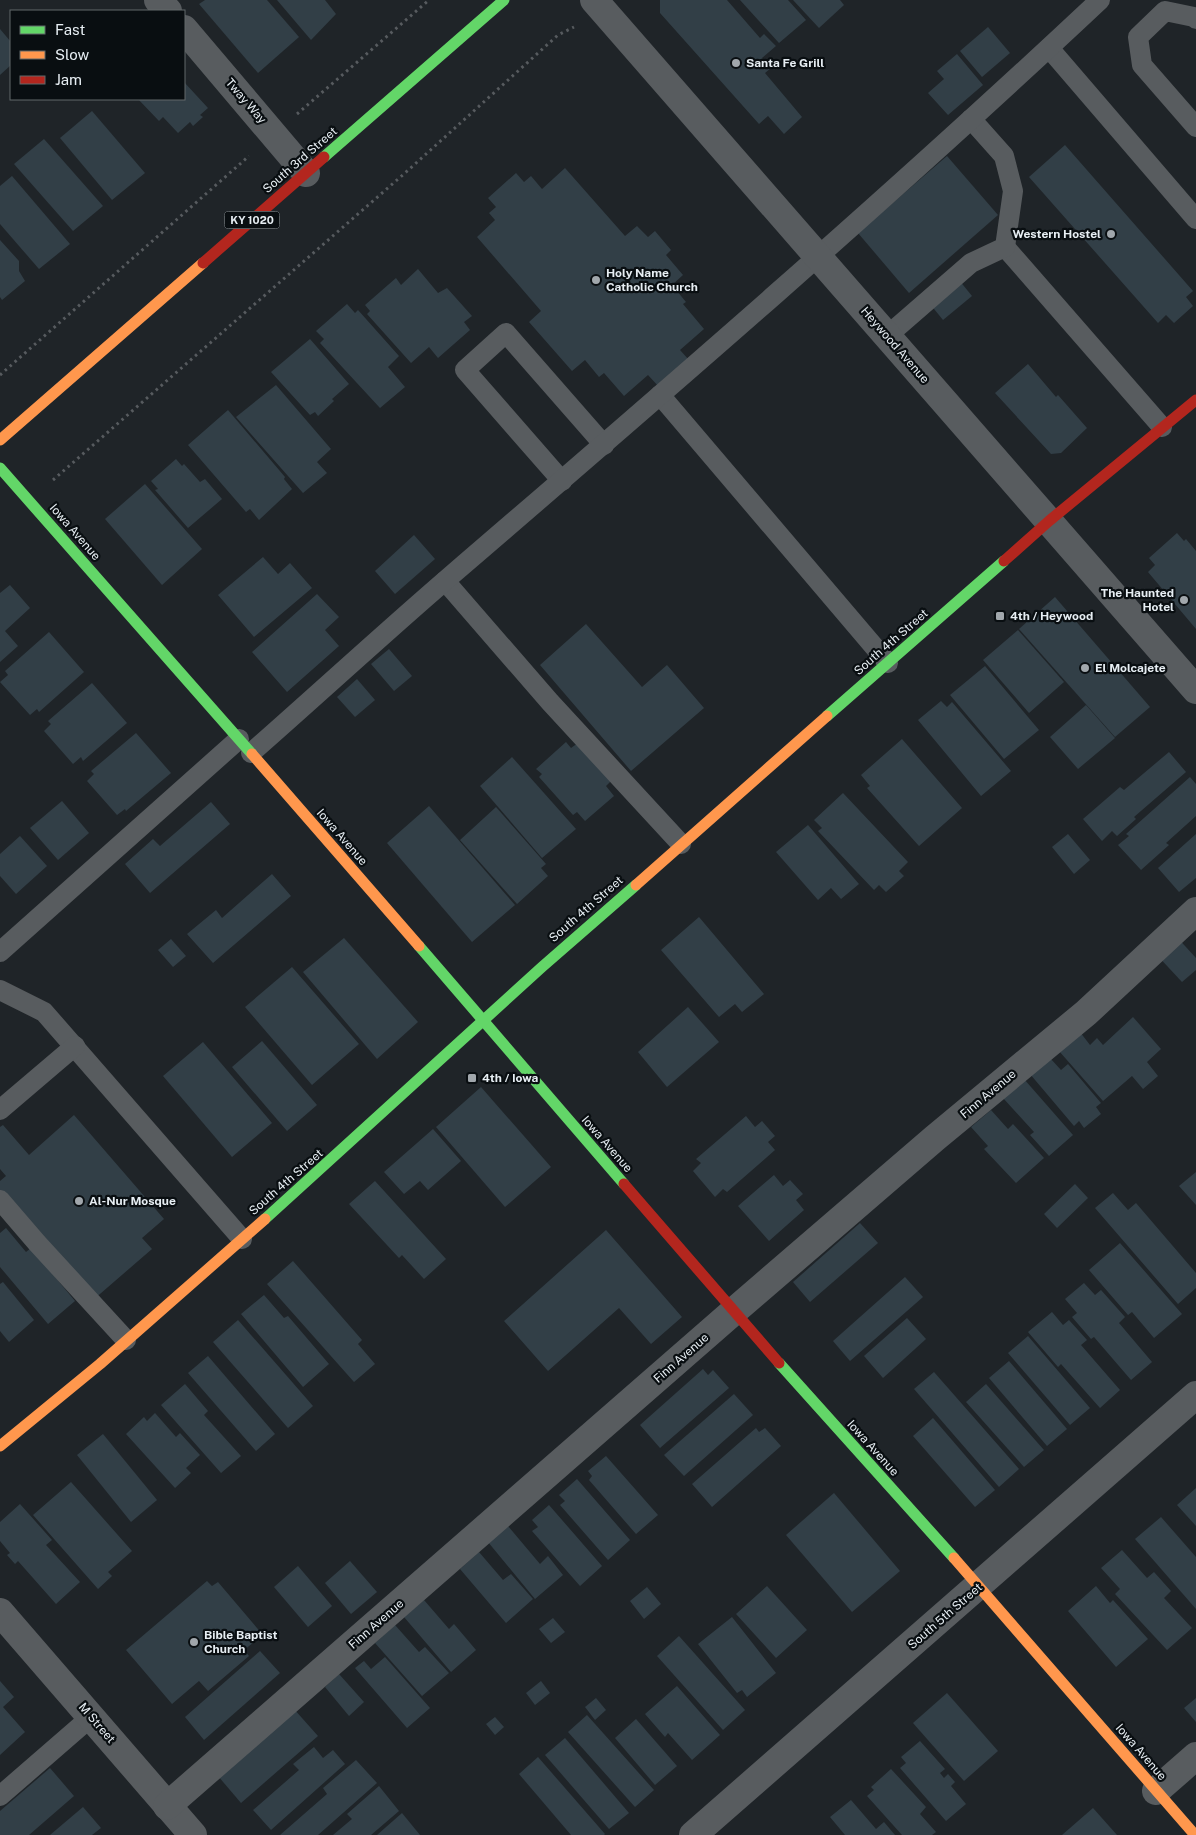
<svg xmlns="http://www.w3.org/2000/svg" width="1196" height="1835" viewBox="0 0 1196 1835" font-family="'Public Sans',sans-serif">
  <style>
    .building { fill: #323f47 }
    .lines { fill: none; stroke-linecap: round; stroke-linejoin: round }
    .path { stroke: #575b5f; stroke-width: 3; stroke-dasharray: 2.5 4; stroke-linecap: butt }
    .lane { stroke: #585c5f; stroke-width: 20 }
    .street { stroke: #585c5f; stroke-width: 28 }
    .fast { stroke: #63d668; stroke-width: 11 }
    .slow { stroke: #ff974d; stroke-width: 11 }
    .jam { stroke: #b3261e; stroke-width: 11 }
    .poi-dot { fill: #a1a7ac; stroke: #090e11; stroke-width: 2 }
    .labels { text-anchor: middle; dominant-baseline: central; stroke-width: 4.5; stroke-linejoin: round; paint-order: stroke }
    .shield { fill: #090e11; stroke: #a4abaf; stroke-width: 1 }
    .shield-label { font-size: 11px; font-weight: bold; fill: #e7eef3 }
    .poi-label { font-size: 12px; font-weight: bold; fill: #e7eef3; stroke: #090e11; text-anchor: start }
    .street-label { font-size: 12px; fill: #e7eef3; stroke: #090e11 }
  </style>
  <rect width="100%" height="100%" fill="#1f2428"/>
  <g class="building">
    <path d="M205,0H267L299,37L258,73L199,4Z"/>
    <path d="M277,0H325L336,14L311,40Z"/>
    <path d="M660,0H727L760,38L764,34L776,46L762,58L771,68L765,73L802,117L784,134L768,116L759,124L660,13Z"/>
    <path d="M740,0H788L806,20L779,43Z"/>
    <path d="M793,0H840L844,5L819,28Z"/>
    <path d="M988,27L1010,53L982,77L960,51Z"/>
    <path d="M0,29L11,42V65L0,75Z"/>
    <path d="M957,54L983,85L948,115L928,93L944,79L937,71Z"/>
    <path d="M184,82L208,108L200,115L203,117L193,126L190,122L178,133L163,117L159,121L138,99H184Z"/>
    <path d="M92,111L145,173L112,200L60,138Z"/>
    <path d="M44,139L103,206L73,231L14,164Z"/>
    <path d="M1065,145L1193,291L1186,297L1193,306L1174,323L1166,315L1158,323L1029,177Z"/>
    <path d="M947,156L998,215L909,293L858,233Z"/>
    <path d="M565,168L625,236L637,226L648,237L655,231L671,250L666,255L683,275L672,285L686,302L683,304L704,329L680,350L689,360L659,387L648,375L624,396L604,373L599,377L585,360L572,371L529,322L541,311L477,237L495,220L489,213L496,207L488,198L516,173L524,182L531,176L542,189Z"/>
    <path d="M12,176L70,244L39,269L0,224V186Z"/>
    <path d="M0,240L19,261V271L25,281L2,300L0,297Z"/>
    <path d="M418,269L438,293L447,288L472,316L464,322L470,330L438,358L429,347L411,363L367,314L370,311L365,305L396,278L401,285Z"/>
    <path d="M959,280L972,296L943,320L930,304Z"/>
    <path d="M347,304L355,313L358,310L399,356L388,367L405,387L380,408L320,343L324,339L316,331Z"/>
    <path d="M310,339L349,384L332,399L334,401L318,416L315,412L310,415L271,372Z"/>
    <path d="M1028,364L1056,397L1058,395L1087,428L1061,453L1051,454L995,393Z"/>
    <path d="M276,385L331,449L317,462L327,473L303,493L236,417Z"/>
    <path d="M228,410L285,477L284,479L292,489L259,520L250,509L246,512L188,445Z"/>
    <path d="M176,459L182,466L184,464L200,482L205,479L222,499L188,528L155,490L158,489L151,481Z"/>
    <path d="M145,484L202,549L162,585L105,519Z"/>
    <path d="M1177,533L1184,541L1186,539L1196,551V629L1148,572L1155,565L1149,558Z"/>
    <path d="M414,535L435,559L395,594L375,571Z"/>
    <path d="M263,557L278,574L290,563L312,588L254,637L218,595Z"/>
    <path d="M10,585L30,608L5,631L18,646L0,662V593Z"/>
    <path d="M317,594L339,617L325,630L339,646L287,692L252,652Z"/>
    <path d="M1055,597L1150,707L1115,737L1019,629Z"/>
    <path d="M586,624L642,687L667,665L704,708L631,771L540,665Z"/>
    <path d="M1018,630L1064,682L1029,713L983,660Z"/>
    <path d="M49,632L84,672L39,712L37,709L30,715L0,682L8,675L5,671Z"/>
    <path d="M389,649L412,676L394,691L371,664Z"/>
    <path d="M985,666L1039,730L1004,759L950,695Z"/>
    <path d="M357,679L375,700L355,717L337,697Z"/>
    <path d="M92,683L127,723L83,761L81,757L73,764L44,731L51,724L48,721Z"/>
    <path d="M941,701L947,707L952,702L1011,771L981,796L918,720Z"/>
    <path d="M1086,705L1115,738L1078,769L1050,737Z"/>
    <path d="M136,733L171,773L126,811L125,809L117,815L87,781L94,774L91,771Z"/>
    <path d="M902,739L962,808L919,846L867,788L870,786L861,775Z"/>
    <path d="M566,742L571,748L578,743L611,781L606,786L614,796L585,821L577,812L573,815L539,777L542,774L536,769Z"/>
    <path d="M1169,752L1186,772L1134,817L1136,819L1117,836L1112,831L1102,841L1083,819L1120,787L1124,790Z"/>
    <path d="M512,757L576,829L542,858L480,786Z"/>
    <path d="M1190,777L1196,784V816L1166,843L1169,845L1141,870L1118,845L1129,836L1126,834Z"/>
    <path d="M843,793L908,862L899,871L904,876L886,892L879,885L874,890L818,831L822,828L814,820Z"/>
    <path d="M62,801L89,833L58,860L30,828Z"/>
    <path d="M211,802L230,824L150,893L125,864L153,839L160,846Z"/>
    <path d="M429,806L515,905L472,942L387,843Z"/>
    <path d="M496,807L546,864L541,868L548,876L517,904L460,840Z"/>
    <path d="M808,825L859,884L841,899L831,888L818,900L776,852Z"/>
    <path d="M1068,834L1090,860L1074,874L1052,847Z"/>
    <path d="M1196,834V878L1179,892L1158,868Z"/>
    <path d="M20,836L47,866L16,894L0,876V854Z"/>
    <path d="M272,874L291,896L213,963L187,934L216,910L222,918Z"/>
    <path d="M699,917L764,994L742,1012L735,1004L719,1017L661,950Z"/>
    <path d="M1175,935L1196,958V970L1182,982L1155,953Z"/>
    <path d="M344,938L418,1022L377,1059L303,972Z"/>
    <path d="M171,939L186,956L173,967L158,950Z"/>
    <path d="M292,967L359,1044L312,1085L245,1007Z"/>
    <path d="M688,1007L719,1042L667,1087L638,1052Z"/>
    <path d="M1133,1017L1161,1049L1147,1062L1158,1076L1143,1089L1132,1076L1103,1101L1059,1051L1080,1032L1090,1045L1097,1038L1103,1045Z"/>
    <path d="M262,1041L317,1105L287,1131L232,1067Z"/>
    <path d="M203,1042L272,1123L232,1157L163,1076Z"/>
    <path d="M1050,1058L1061,1070L1068,1064L1101,1103L1096,1107L1101,1114L1084,1128L1079,1121L1074,1126L1030,1074Z"/>
    <path d="M1024,1079L1073,1135L1049,1156L1030,1135L1034,1132L1003,1098Z"/>
    <path d="M481,1087L551,1167L505,1207L436,1127Z"/>
    <path d="M991,1110L1008,1129L1013,1124L1044,1158L1016,1183L984,1149L988,1146L971,1127Z"/>
    <path d="M74,1115L164,1219L142,1238L152,1249L93,1300L0,1191V1181L6,1176L0,1169V1127L3,1125L29,1155Z"/>
    <path d="M746,1116L755,1127L762,1121L775,1136L768,1142L775,1150L727,1192L723,1189L715,1197L693,1171L701,1163L696,1159Z"/>
    <path d="M433,1129L461,1161L428,1190L420,1181L404,1194L384,1172Z"/>
    <path d="M1196,1172V1205L1179,1186Z"/>
    <path d="M774,1175L783,1186L790,1180L803,1194L796,1200L804,1210L769,1241L738,1206Z"/>
    <path d="M375,1181L446,1259L424,1279L402,1255L399,1258L349,1204Z"/>
    <path d="M1075,1184L1088,1198L1057,1228L1044,1214Z"/>
    <path d="M1113,1193L1128,1210L1136,1203L1196,1273V1288L1178,1304L1095,1208Z"/>
    <path d="M860,1223L878,1243L810,1302L793,1282Z"/>
    <path d="M6,1228L26,1252L31,1248L75,1301L48,1324L0,1267V1233Z"/>
    <path d="M606,1230L682,1317L651,1344L619,1308L548,1371L504,1321Z"/>
    <path d="M1120,1243L1182,1314L1154,1338L1132,1312L1128,1315L1089,1270Z"/>
    <path d="M293,1261L362,1340L358,1344L375,1364L354,1382L267,1284Z"/>
    <path d="M905,1277L923,1297L850,1361L833,1341Z"/>
    <path d="M3,1282L34,1320L9,1342L0,1331V1284Z"/>
    <path d="M1084,1283L1095,1295L1101,1290L1125,1317L1119,1323L1152,1362L1131,1380L1094,1337L1091,1339L1072,1317L1077,1313L1065,1299Z"/>
    <path d="M264,1295L284,1318L288,1316L329,1364L303,1387L241,1314Z"/>
    <path d="M1052,1312L1063,1325L1069,1320L1087,1340L1081,1345L1120,1390L1100,1408L1061,1364L1058,1367L1028,1332Z"/>
    <path d="M907,1318L926,1339L883,1378L864,1356Z"/>
    <path d="M238,1320L313,1406L288,1428L213,1342Z"/>
    <path d="M1028,1336L1090,1408L1070,1425L1008,1353Z"/>
    <path d="M208,1356L275,1434L256,1451L188,1373Z"/>
    <path d="M1009,1361L1067,1429L1047,1446L989,1378Z"/>
    <path d="M703,1369L708,1375L713,1370L729,1388L660,1448L640,1425Z"/>
    <path d="M934,1372L1019,1469L999,1487L914,1389Z"/>
    <path d="M185,1384L208,1411L204,1415L241,1456L221,1473L161,1405Z"/>
    <path d="M986,1384L1044,1450L1024,1467L966,1402Z"/>
    <path d="M734,1394L753,1415L684,1476L664,1455Z"/>
    <path d="M155,1413L176,1437L180,1433L200,1455L186,1468L191,1473L175,1488L126,1434L144,1417L147,1421Z"/>
    <path d="M933,1418L995,1490L975,1507L913,1436Z"/>
    <path d="M756,1428L759,1432L765,1428L781,1446L712,1507L692,1484Z"/>
    <path d="M103,1434L157,1500L131,1522L77,1455Z"/>
    <path d="M606,1456L658,1515L636,1534L589,1480L592,1476L588,1471Z"/>
    <path d="M577,1479L630,1540L608,1560L560,1505L565,1501L559,1495Z"/>
    <path d="M71,1482L132,1551L108,1572L112,1576L98,1589L33,1515Z"/>
    <path d="M1196,1488V1526L1177,1505Z"/>
    <path d="M834,1493L900,1571L852,1612L786,1535Z"/>
    <path d="M20,1504L52,1540L46,1545L80,1582L56,1604L18,1561L15,1564L7,1555L10,1553L0,1541V1522Z"/>
    <path d="M549,1505L602,1566L580,1586L532,1531L538,1527L532,1520Z"/>
    <path d="M1161,1517L1196,1557V1609L1135,1539Z"/>
    <path d="M508,1526L540,1564L548,1556L563,1575L535,1599L488,1542Z"/>
    <path d="M1122,1550L1147,1578L1154,1572L1171,1591L1164,1598L1192,1628L1167,1650L1115,1594L1120,1589L1101,1568Z"/>
    <path d="M479,1552L503,1580L511,1574L533,1599L506,1623L460,1569Z"/>
    <path d="M350,1561L377,1592L351,1614L325,1583Z"/>
    <path d="M298,1566L332,1606L308,1627L274,1587Z"/>
    <path d="M207,1581L212,1586L218,1582L263,1635L244,1650L249,1656L208,1691L199,1681L172,1704L126,1650Z"/>
    <path d="M767,1586L807,1630L776,1658L736,1614Z"/>
    <path d="M1096,1586L1110,1603L1113,1600L1148,1639L1116,1667L1068,1611Z"/>
    <path d="M647,1587L661,1604L644,1619L630,1601Z"/>
    <path d="M424,1600L449,1629L454,1624L476,1650L451,1672L404,1617Z"/>
    <path d="M732,1617L776,1673L747,1697L742,1690L737,1693L698,1644Z"/>
    <path d="M553,1618L565,1632L551,1643L539,1629Z"/>
    <path d="M395,1625L419,1652L425,1647L449,1673L422,1696L375,1643Z"/>
    <path d="M679,1636L745,1710L723,1730L657,1656Z"/>
    <path d="M260,1651L280,1673L204,1740L185,1717Z"/>
    <path d="M385,1657L430,1708L407,1728L355,1668L364,1661L371,1669Z"/>
    <path d="M339,1674L364,1702L349,1716L325,1687Z"/>
    <path d="M0,1681L14,1697L3,1707L25,1732L0,1755Z"/>
    <path d="M541,1681L550,1693L535,1705L526,1693Z"/>
    <path d="M677,1686L720,1735L692,1760L668,1733L665,1737L645,1714Z"/>
    <path d="M947,1693L998,1751L964,1781L913,1723Z"/>
    <path d="M596,1698L606,1710L595,1720L585,1707Z"/>
    <path d="M1196,1698V1722L1184,1708Z"/>
    <path d="M294,1709L318,1736L241,1803L218,1776Z"/>
    <path d="M587,1715L654,1790L635,1807L568,1732Z"/>
    <path d="M495,1717L504,1727L495,1735L486,1724Z"/>
    <path d="M636,1719L677,1766L655,1785L615,1738Z"/>
    <path d="M565,1738L629,1813L609,1829L545,1755Z"/>
    <path d="M920,1741L945,1769L940,1773L944,1778L948,1774L955,1782L951,1786L966,1804L946,1821L900,1768L906,1763L901,1757Z"/>
    <path d="M314,1747L323,1758L333,1750L345,1764L271,1830L253,1810L299,1770L293,1764Z"/>
    <path d="M538,1757L605,1834L604,1835H571L519,1774Z"/>
    <path d="M356,1760L377,1783L318,1835H280L327,1794L323,1788Z"/>
    <path d="M50,1768L74,1796L29,1835H0V1811Z"/>
    <path d="M891,1769L926,1807L920,1814L936,1832L932,1835H902L867,1796L874,1790L871,1787Z"/>
    <path d="M379,1786L399,1811L371,1835H333L352,1819L347,1814Z"/>
    <path d="M851,1800L876,1829L884,1822L895,1835H845L830,1817Z"/>
    <path d="M83,1807L101,1828L92,1835H50Z"/>
    <path d="M1093,1808L1117,1835H1062Z"/>
    <path d="M402,1813L420,1835H377Z"/>
  </g>
  <g class="lines">
    <g class="path">
      <path d="M297,114L429,0"/>
      <path d="M0,375L249,156"/>
      <path d="M53,480L405,173L558,35L574,27"/>
    </g>
    <g class="lane">
      <path d="M1196,19L1194,17L1165,11L1138,37L1142,65L1196,127"/>
      <path d="M1049,48L1196,219"/>
      <path d="M1005,247L1162,427"/>
      <path d="M887,336L971,263L1005,247L1013,191L1004,156L971,119"/>
      <path d="M660,395L888,663"/>
      <path d="M562,481L465,370L506,333L604,445"/>
      <path d="M445,581L550,702L681,844"/>
      <path d="M251,753C317,695 381,636 447,579C668,389 888,199 1100,0"/>
      <path d="M0,952L239,739"/>
      <path d="M0,990L44,1012L242,1239"/>
      <path d="M0,1110L75,1046"/>
      <path d="M0,1200L37,1243L126,1340"/>
      <path d="M0,1796L91,1717"/>
    </g>
    <g class="street">
      <path d="M158,0L168,11"/>
      <path d="M594,0L1196,690"/>
      <path d="M184,29L306,173"/>
      <path d="M0,1612L193,1835"/>
      <path d="M1156,1791L1196,1756"/>
      <path d="M167,1806L733,1312L935,1138L1086,1013L1196,911"/>
      <path d="M693,1835L1196,1395"/>
    </g>
    <g class="fast">
      <path d="M324,157L504,0"/>
      <path d="M0,468L252,754"/>
      <path d="M827,716L1004,561"/>
      <path d="M419,946L624,1184"/>
      <path d="M265,1219L542,967L636,885"/>
      <path d="M779,1363L954,1558"/>
    </g>
    <g class="slow">
      <path d="M0,440L203,263"/>
      <path d="M252,754L419,946"/>
      <path d="M636,885L827,716"/>
      <path d="M0,1446L100,1364L265,1219"/>
      <path d="M954,1558L1195,1835"/>
    </g>
    <g class="jam">
      <path d="M203,263L324,157"/>
      <path d="M1004,561L1049,521L1196,400"/>
      <path d="M624,1184L779,1363"/>
    </g>
  </g>
  <g class="poi-dot">
    <circle cx="736" cy="63" r="5"/>
    <circle cx="1111" cy="234" r="5"/>
    <circle cx="596" cy="280" r="5"/>
    <circle cx="1184" cy="600" r="5"/>
    <rect x="995" y="611" width="10" height="10" rx="2.5"/>
    <circle cx="1085" cy="668" r="5"/>
    <rect x="467" y="1073" width="10" height="10" rx="2.5"/>
    <circle cx="79" cy="1201" r="5"/>
    <circle cx="194" cy="1642" r="5"/>
  </g>
  <g class="labels">
    <rect class="shield" x="224.5" y="211.5" width="55" height="17" rx="4"/>
    <g class="shield-label">
      <text x="252" y="220">KY 1020</text>
    </g>
    <g class="poi-label">
      <text x="746" y="63">Santa Fe Grill</text>
      <text x="1101" y="234" text-anchor="end">Western Hostel</text>
      <text x="606" y="273">Holy Name<tspan x="606" dy="14">Catholic Church</tspan></text>
      <text x="1174" y="593" text-anchor="end">The Haunted<tspan x="1174" dy="14">Hotel</tspan></text>
      <text x="1010" y="616">4th / Heywood</text>
      <text x="1095" y="668">El Molcajete</text>
      <text x="482" y="1078">4th / Iowa</text>
      <text x="89" y="1201">Al-Nur Mosque</text>
      <text x="204" y="1635">Bible Baptist<tspan x="204" dy="14">Church</tspan></text>
    </g>
    <g class="street-label">
      <text transform="translate(246 101) rotate(49)">Tway Way</text>
      <text transform="translate(300 160) rotate(-41)">South 3rd Street</text>
      <text transform="translate(895 345) rotate(49)">Heywood Avenue</text>
      <text transform="translate(75 532) rotate(49)">Iowa Avenue</text>
      <text transform="translate(891 642) rotate(-41)">South 4th Street</text>
      <text transform="translate(342 837) rotate(49)">Iowa Avenue</text>
      <text transform="translate(586 909) rotate(-41)">South 4th Street</text>
      <text transform="translate(988 1094) rotate(-40)">Finn Avenue</text>
      <text transform="translate(607 1144) rotate(49)">Iowa Avenue</text>
      <text transform="translate(286 1182) rotate(-41)">South 4th Street</text>
      <text transform="translate(681 1358) rotate(-41)">Finn Avenue</text>
      <text transform="translate(873 1448) rotate(48)">Iowa Avenue</text>
      <text transform="translate(945 1616) rotate(-41)">South 5th Street</text>
      <text transform="translate(376 1624) rotate(-41)">Finn Avenue</text>
      <text transform="translate(97 1723) rotate(49)">M Street</text>
      <text transform="translate(1141 1752) rotate(49)">Iowa Avenue</text>
    </g>
  </g>
  <rect x="10" y="10" width="175" height="90" fill="#090e11" stroke="#62686b"/>
  <rect x="20" y="26" width="25" height="8" fill="#63d668" stroke="#62686b"/>
  <text x="55" y="35" font-size="15" fill="#e7eef3">Fast</text>
  <rect x="20" y="51" width="25" height="8" fill="#ff974d" stroke="#62686b"/>
  <text x="55" y="60" font-size="15" fill="#e7eef3">Slow</text>
  <rect x="20" y="76" width="25" height="8" fill="#b3261e" stroke="#62686b"/>
  <text x="55" y="85" font-size="15" fill="#e7eef3">Jam</text>
</svg>
